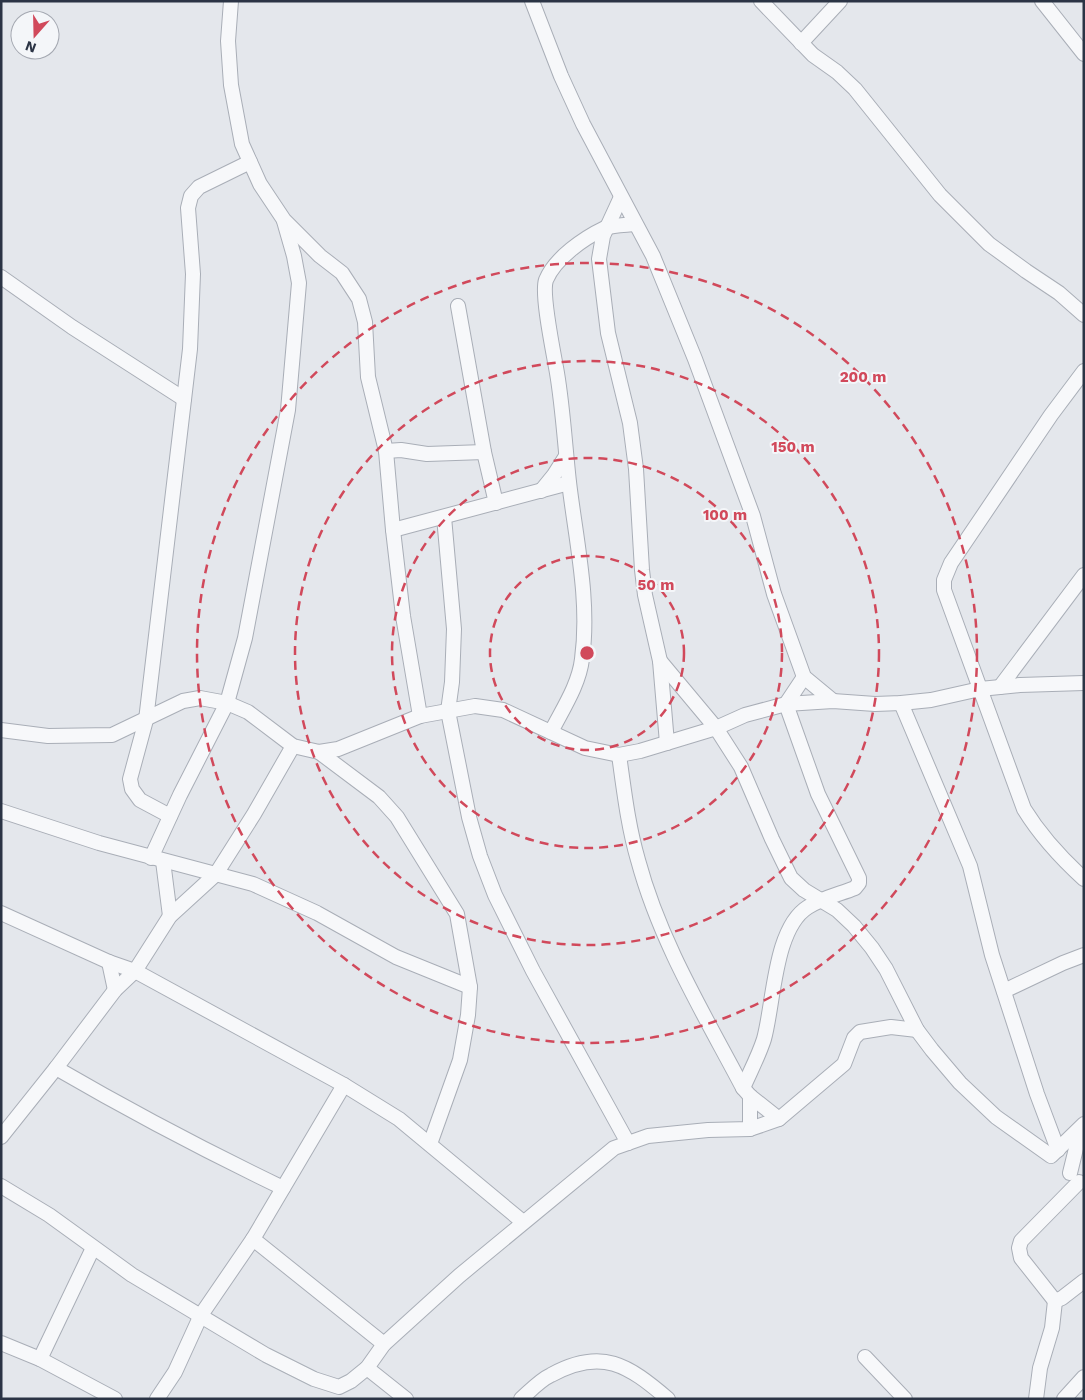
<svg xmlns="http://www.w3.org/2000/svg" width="1085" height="1400" viewBox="0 0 1085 1400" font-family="'Work Sans',sans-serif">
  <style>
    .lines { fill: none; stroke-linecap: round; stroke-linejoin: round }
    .street-casing { stroke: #a9aeb7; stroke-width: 16 }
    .street { stroke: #f7f8fa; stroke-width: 14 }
    .ring { fill: none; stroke: #d1495b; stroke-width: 2.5; stroke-dasharray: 9 6 }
    .centre { fill: #d1495b; stroke: #f4f6f9; stroke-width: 2.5 }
    .ring-label { font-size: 15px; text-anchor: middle; font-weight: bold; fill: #d1495b; stroke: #f4f6f9; stroke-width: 4; stroke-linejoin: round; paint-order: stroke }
  </style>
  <rect width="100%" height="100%" fill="#e4e7ec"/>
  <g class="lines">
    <defs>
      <g id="street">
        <path d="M231,1L228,41L231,85L242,144L260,184L284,220L320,256L342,273L359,299L365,322L368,377L386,451L393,530L403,616L420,716"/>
        <path d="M532,1L561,76L583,124L653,256L695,359L753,516L774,594L804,677L833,701"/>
        <path d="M761,1L813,55L837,72L855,89L940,195L989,244L1026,271L1059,293L1084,315"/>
        <path d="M1042,1L1084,54"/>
        <path d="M801,43L840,1"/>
        <path d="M621,197L603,236L599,259L608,333L630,423L636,469L642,570L645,595L660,661L667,743"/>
        <path d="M1,277L72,327L184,399"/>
        <path d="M458,306L484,452L496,503"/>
        <path d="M1084,371L1051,415L951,563L944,580V590L1024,809C1040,835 1061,858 1084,879"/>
        <path d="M386,451L401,450L427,454L484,452"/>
        <path d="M541,491L554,475L566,456"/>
        <path d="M444,517L454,629L452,682L448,711L469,817L480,856L495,895L533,971L628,1143"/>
        <path d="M393,530L569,483"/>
        <path d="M660,661L716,728L741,767L772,839L791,878L804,890L837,910L854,926L872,948L886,969L917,1030L932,1050L960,1083L996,1117L1051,1156L1084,1124"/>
        <path d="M1000,687L1084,575"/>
        <path d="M901,703L970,866L992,955L1037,1094L1058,1150"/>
        <path d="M1,730L48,736L112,735L183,701L200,698L227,703L248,712L293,746L319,752L338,749L420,716L475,706L503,710L585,748L619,755L640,751L716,728L745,715L786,704L833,701L875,704L901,703L931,700L980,689L1020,685L1084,683"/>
        <path d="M551,732C562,710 579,685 582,659C590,600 576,541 569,482C565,446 563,409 557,373C554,355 541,294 546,280C555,258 584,238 605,228C613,225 626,225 635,224"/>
        <path d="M319,752L379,797L397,817L457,914L470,987L468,1015L460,1060L430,1144"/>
        <path d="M619,755C624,790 628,826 638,860C660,942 704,1014 743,1088L750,1096L779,1119"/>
        <path d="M1,811L99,843L253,884L317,913L396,957L470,987"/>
        <path d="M170,816L140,800L132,789L130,779L146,720L190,349L193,274L188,208L191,196L199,187L250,162"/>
        <path d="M151,858L180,795L227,703L245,638L288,410L299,283L294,256L284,221"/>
        <path d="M163,861L170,916"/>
        <path d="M1,913L109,962L135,971L344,1085L399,1119L523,1222"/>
        <path d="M109,962L115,990"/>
        <path d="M1004,991L1063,963L1084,955"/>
        <path d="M56,1068C130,1111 206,1151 283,1188"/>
        <path d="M743,1088C750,1072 759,1055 764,1039C774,1003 774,928 808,907C822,898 840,894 855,888L859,883V878L818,794L786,704L804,677"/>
        <path d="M750,1096V1129"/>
        <path d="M1,1137L56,1068L115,990L135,971L170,916L216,874L254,814L293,746"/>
        <path d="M1070,1173L1081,1128"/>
        <path d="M1079,1182L1021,1241L1019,1248L1021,1258L1055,1301L1062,1298L1084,1281"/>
        <path d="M1,1186L49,1215L132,1275L266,1355L314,1379L339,1387L351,1381L367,1368L384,1344L459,1276L614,1148L648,1136L708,1130L750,1129L779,1119L844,1064L854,1038L860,1032L891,1027L917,1030"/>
        <path d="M253,1239L384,1344"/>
        <path d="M1,1343L40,1359L115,1399"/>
        <path d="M865,1357L905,1399"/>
        <path d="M40,1359L93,1248"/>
        <path d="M367,1368L406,1399"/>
        <path d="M157,1399L175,1372L201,1315L253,1239L344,1085"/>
        <path d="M521,1399C530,1391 540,1380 551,1375C602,1347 628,1365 668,1399"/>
        <path d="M1036,1399L1040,1368L1052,1328L1055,1301"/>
        <path d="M1064,1399L1084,1377"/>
      </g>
    </defs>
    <use href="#street" class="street-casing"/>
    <use href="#street" class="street"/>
  </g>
  <g class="ring">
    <circle cx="587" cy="653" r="97"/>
    <circle cx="587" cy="653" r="195"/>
    <circle cx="587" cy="653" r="292"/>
    <circle cx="587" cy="653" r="390"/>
  </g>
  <circle cx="587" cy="653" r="8" class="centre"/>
  <g class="ring-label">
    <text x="863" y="382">200 m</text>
    <text x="793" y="452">150 m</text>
    <text x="725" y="520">100 m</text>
    <text x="656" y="590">50 m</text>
  </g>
  <rect width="1085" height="1400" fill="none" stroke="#2b3445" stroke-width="5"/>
  <g transform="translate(35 35) rotate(200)"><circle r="24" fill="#f4f6f9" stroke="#a4a8b1"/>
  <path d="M0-4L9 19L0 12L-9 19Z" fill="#d1495b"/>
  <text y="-8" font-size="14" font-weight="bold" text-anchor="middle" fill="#2b3445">N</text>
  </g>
</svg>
